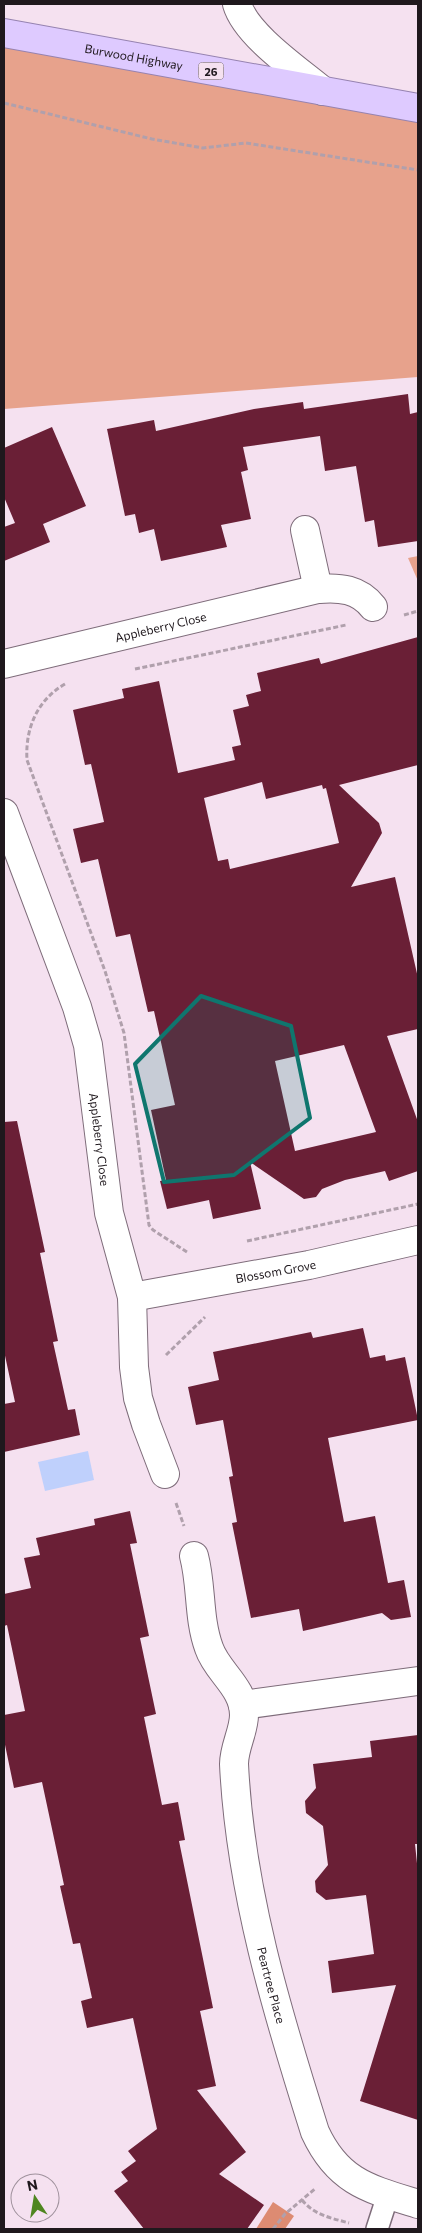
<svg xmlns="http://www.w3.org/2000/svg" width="422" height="2233" viewBox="0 0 422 2233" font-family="Commissioner,sans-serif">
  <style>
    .green { fill: #e7a28c }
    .forest { fill: #dd8b72 }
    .water { fill: #bfd0fc }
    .building { fill: #6a1f36; fill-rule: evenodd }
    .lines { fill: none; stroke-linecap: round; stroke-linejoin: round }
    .service-casing { stroke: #7e6c7a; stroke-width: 24 }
    .minor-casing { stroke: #7e6c7a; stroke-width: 30 }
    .trunk-casing { stroke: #9683b0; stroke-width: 30 }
    .path { stroke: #b0a0ac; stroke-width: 3; stroke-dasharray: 5 2.5; stroke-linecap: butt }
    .service { stroke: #fff; stroke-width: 21 }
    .minor { stroke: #fff; stroke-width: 28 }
    .trunk { stroke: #decaff; stroke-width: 28 }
    .marked { fill: #0f766e; fill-opacity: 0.2; stroke: #0f766e; stroke-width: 4; stroke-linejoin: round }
    .labels { text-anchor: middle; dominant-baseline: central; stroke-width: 5; stroke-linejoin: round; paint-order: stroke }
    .shield { fill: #f5e1f0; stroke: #5f545c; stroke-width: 1 }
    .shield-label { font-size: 11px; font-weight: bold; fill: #1f181d }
    .street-label { font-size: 12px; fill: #1f181d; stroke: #f5e1f0 }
  </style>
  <rect width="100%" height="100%" fill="#f5e1f0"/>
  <g class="green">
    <path d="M4,33L418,108V377L4,409Z"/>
    <path d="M418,556V581L408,558Z"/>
  </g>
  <path class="forest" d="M273,2202L294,2216L285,2229H256Z"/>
  <path class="water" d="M88,1451L94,1480L45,1491L38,1462Z"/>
  <g class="building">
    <path d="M408,394L410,414L418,412V541L378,547L374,520L365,522L356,466L325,471L320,436L243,447L248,470L241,472L251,519L221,525L227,547L161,561L154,529L139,533L135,514L125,516L107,429L154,420L156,431L254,409L303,402L304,409Z"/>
    <path d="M52,427L86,506L43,524L50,542L4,561V527L15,523L4,497V448Z"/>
    <path d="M418,637V765L339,785L379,823L382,833L351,887L395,877L418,978V1029L387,1036L418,1122V1171L389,1181L385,1171L345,1180L322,1189L316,1197L304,1199L250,1162L261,1209L213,1219L209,1200L167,1209L160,1181L166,1180L151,1110L175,1105L154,1011L148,1012L130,934L116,937L98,859L81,863L73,829L104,822L91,764L85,765L73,710L124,698L122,689L159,681L178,773L235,760L232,747L241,745L233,710L249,706L246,695L261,691L257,673L319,658L321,664ZM262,782L266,799L322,785L323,789L326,788L339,843L230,869L228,859L218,861L204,798ZM344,1045L376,1132L295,1151L275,1061Z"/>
    <path d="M17,1121L45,1252L40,1253L58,1341L53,1342L68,1410L75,1409L80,1435L4,1452V1404L15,1402L4,1351V1122Z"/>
    <path d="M363,1328L370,1358L385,1355L386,1361L405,1357L418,1420L328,1438L344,1522L375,1516L388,1583L404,1580L411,1617L391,1620L382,1613L303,1631L299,1609L251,1618L232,1523L237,1522L229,1477L233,1476L223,1420L196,1425L188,1387L219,1380L213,1352L311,1332L313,1338Z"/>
    <path d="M130,1511L137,1543L130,1544L149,1636L140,1638L156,1714L144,1717L162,1805L178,1802L185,1840L179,1841L213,2008L200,2011L216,2086L197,2090L246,2152L219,2174L264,2205L247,2229H144L114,2191L128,2181L121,2172L136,2161L128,2151L157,2129L133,2018L87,2028L81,2001L92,1998L80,1943L73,1944L60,1886L64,1885L42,1782L14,1788L4,1740V1715L25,1711L7,1625L4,1626V1594L31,1588L24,1558L40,1555L36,1538L95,1525L94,1519Z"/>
    <path d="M418,1735V1844H415L418,1873V2120L360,2101L396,1985L332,1993L328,1961L374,1954L366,1895L326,1900L316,1892L315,1881L328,1865L323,1826L306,1813L305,1801L316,1788L313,1764L372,1757L370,1741Z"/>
  </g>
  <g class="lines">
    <defs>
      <path id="service" d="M377,2229L388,2195"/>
      <g id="minor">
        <path d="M237,4C246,35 298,70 323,91"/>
        <path d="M305,530L318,589C340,587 359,589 373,607"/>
        <path id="s1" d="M4,664L318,589"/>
        <path id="s2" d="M4,813L77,1007L88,1045L109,1213L132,1297L134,1367L138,1398L146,1424L165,1474"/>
        <path id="s3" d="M132,1297L309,1265L418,1240"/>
        <path id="s4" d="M194,1556C202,1586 198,1618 209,1648C217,1672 244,1687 244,1715C244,1731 234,1747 234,1764C240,1890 277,2012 315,2132C338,2182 369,2189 418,2204"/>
        <path d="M243,1705L418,1681"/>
      </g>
      <g id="trunk">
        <path id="s5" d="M4,33L418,108"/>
      </g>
    </defs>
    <use href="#service" class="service-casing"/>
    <use href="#minor" class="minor-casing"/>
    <use href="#trunk" class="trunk-casing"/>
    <g class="path">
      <path d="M4,103L152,139L203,148L246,143L418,170"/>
      <path d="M404,615L418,611"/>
      <path d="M135,669L346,625"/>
      <path d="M65,684C37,700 25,729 27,760L105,971L124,1033L149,1225L153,1230L187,1252"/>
      <path d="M247,1241L418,1204"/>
      <path d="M166,1355L205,1317"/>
      <path d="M176,1503L184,1526"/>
      <path d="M302,2200C314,2215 331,2218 349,2223"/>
      <path d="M273,2229L285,2214L316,2188"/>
    </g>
    <use href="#service" class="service"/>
    <use href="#minor" class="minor"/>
    <use href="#trunk" class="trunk"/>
  </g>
  <path class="marked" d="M201,996L291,1026L310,1118L234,1175L164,1182L135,1064Z"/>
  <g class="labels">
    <rect class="shield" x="198.5" y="62.5" width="25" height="17" rx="4"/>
    <g class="shield-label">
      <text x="211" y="71">26</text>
    </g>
    <g class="street-label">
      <text stroke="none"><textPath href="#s5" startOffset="132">Burwood Highway</textPath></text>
      <text stroke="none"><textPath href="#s1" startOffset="161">Appleberry Close</textPath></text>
      <text stroke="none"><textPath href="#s2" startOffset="342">Appleberry Close</textPath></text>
      <text stroke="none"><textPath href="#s3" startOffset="146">Blossom Grove</textPath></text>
      <text stroke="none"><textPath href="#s4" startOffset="445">Peartree Place</textPath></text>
    </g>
  </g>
  <rect width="422" height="2233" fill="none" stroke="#1f181d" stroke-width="10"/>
  <g transform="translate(35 2198) rotate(348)"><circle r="24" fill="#f5e1f0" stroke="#9f919c"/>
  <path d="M0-4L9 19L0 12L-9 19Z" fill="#4f8620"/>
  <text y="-8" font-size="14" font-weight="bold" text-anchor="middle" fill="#1f181d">N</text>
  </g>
</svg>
